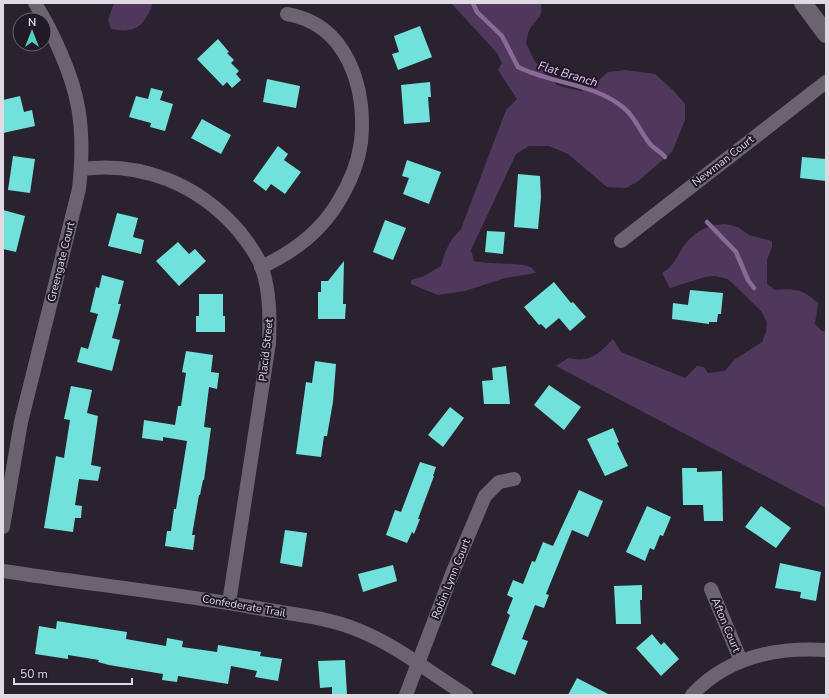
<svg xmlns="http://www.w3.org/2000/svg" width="829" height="698" viewBox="0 0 829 698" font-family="'Nunito Sans',sans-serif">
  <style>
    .green { fill: #50385c }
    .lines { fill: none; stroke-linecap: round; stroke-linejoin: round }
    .stream { stroke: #8a6b97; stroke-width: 4.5 }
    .building { fill: #71e1db }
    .minor { stroke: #6c6371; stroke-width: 14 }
    .tertiary { stroke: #6c6371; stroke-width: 18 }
    .labels { text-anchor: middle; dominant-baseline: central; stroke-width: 4; stroke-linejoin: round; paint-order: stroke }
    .street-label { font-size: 11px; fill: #dfdae2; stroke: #211925 }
    .water-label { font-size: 12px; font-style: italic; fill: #e4c1f5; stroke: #211925 }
  </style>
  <rect width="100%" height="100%" fill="#2b222f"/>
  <g class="green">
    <path d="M114,3H153C144,26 136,34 111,29L108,20Z"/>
    <path d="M451,3H547L541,4C543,16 538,18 531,27C528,31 527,38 526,43L534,60L545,73L557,85L567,88L581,91L591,87L608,72L626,70L655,74L675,92L685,104V120L672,152L637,182L626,188L607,187L568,154L549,146H529L516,154L471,250L474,261C488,265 524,262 532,268C532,268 535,272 536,273L505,278L465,291L438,295L411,284V280L424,276L441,266C445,251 449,241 461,229L506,110L517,99L498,70L502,63L497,53Z"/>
    <path d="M725,224L738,227L749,235L772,241V247L767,260V284L775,290C795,288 803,289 818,303L815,324L822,331H826V508L556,366L568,358C590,363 599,354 613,339L621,352L685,378L697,366L704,367L708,373L725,371L734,360L762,342L766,332L767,322L761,311L728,279L715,276L705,277L670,288L662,273C674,266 676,258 683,247C694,232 706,225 725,224Z"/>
  </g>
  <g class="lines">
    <g class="stream">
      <path d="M473,3L477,12L502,36L518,67C552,84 594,83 624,108C636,118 641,134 651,145C656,150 661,152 665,157"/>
      <path d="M707,222L736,252L748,280L754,288"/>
    </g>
  </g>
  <g class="building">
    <path d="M420,26L432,57L398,70L392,54L399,52L394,36Z"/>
    <path d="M218,39L229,52L227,53L234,60L231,63L239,71L236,74L241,80L232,88L227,82L223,86L197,59Z"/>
    <path d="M267,79L300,86L296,108L263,102Z"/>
    <path d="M430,82L431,97H428L430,122L404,124L401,85Z"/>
    <path d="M151,88L163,91L160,100L173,104L165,131L150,127L151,123L129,117L136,96L148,99Z"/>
    <path d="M20,96L24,112L32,110L35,126L3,133V100Z"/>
    <path d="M202,119L231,135L221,154L191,138Z"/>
    <path d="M278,146L288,154L284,160L301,172L285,194L271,184L266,191L253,181Z"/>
    <path d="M13,156L35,159L30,193L8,190Z"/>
    <path d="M802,157L826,159V181L800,178Z"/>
    <path d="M407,160L441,172L429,204L403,194L409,178L402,176Z"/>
    <path d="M518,174L540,176L541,197L538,229L514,227Z"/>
    <path d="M3,210L25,216L16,252L3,249Z"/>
    <path d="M117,213L138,218L133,237L144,240L141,254L108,246Z"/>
    <path d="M385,220L406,228L393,260L373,252Z"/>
    <path d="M487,231L505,232L503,254L485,252Z"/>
    <path d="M178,242L189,254L195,249L206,261L179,286L156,261Z"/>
    <path d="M344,261L343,304H346L345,319H318V292H321V281H328Z"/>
    <path d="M102,275L124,281L118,304H121L112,338L120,340L112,371L77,362L81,347L88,349L98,314L90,312L96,287L99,288Z"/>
    <path d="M554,282L571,303L573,302L586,317L570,331L559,318L546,329L541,324L539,325L524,307Z"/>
    <path d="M690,290L723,293L721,314H718L717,322H709V324L672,319L673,303L688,305Z"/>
    <path d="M199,294H223V316H225V332H196V316H199Z"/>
    <path d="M186,351L213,355L211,372L219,373L217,389L209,387L204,427L211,428L204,480H203L200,495H199L192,535H195L193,550L165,546L167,531H171L174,509H176L187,441L163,437V441L142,438L144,420L175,425L178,406H181L186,373L182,372Z"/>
    <path d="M315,361L336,364L333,402L327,436H324L321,457L296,454L306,382L312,383Z"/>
    <path d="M506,366L510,404H484L482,381L493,380L492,368Z"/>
    <path d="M549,385L581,407L564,430L534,405Z"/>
    <path d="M71,386L92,390L87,413L98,416L91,465L101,467L98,481L79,479L75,505L82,506L81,518H75L73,532L44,528L56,456L64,458L70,420L64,419Z"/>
    <path d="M450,407L464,418L443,447L428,435Z"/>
    <path d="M613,428L619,442L617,443L628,466L605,476L587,439Z"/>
    <path d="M420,462L436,467L433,476H434L418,519H420L414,534L412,532L407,543L386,535L395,510L401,512Z"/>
    <path d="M682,468H697V472L722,471L723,521H704L703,505H683Z"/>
    <path d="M579,490L603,501L588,537L572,530L546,594L549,595L544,608L535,605L522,639L528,641L515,675L491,665L510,615L507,613L513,598L507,595L513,580L523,584L532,561L535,562L543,542L553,546Z"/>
    <path d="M647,506L671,517L663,536L660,535L654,550L650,548L645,561L626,552Z"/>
    <path d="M761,506L791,528L776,548L745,527Z"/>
    <path d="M285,530L307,533L302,567L280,563Z"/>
    <path d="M780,563L821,572L816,601L800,598L801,592L775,588Z"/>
    <path d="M393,565L397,581L363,592L358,574Z"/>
    <path d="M642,585V600H640L641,624H616L614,586Z"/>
    <path d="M57,621L127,632L126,639L166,646L167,638L183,641L182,647L217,652L218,645L261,652L260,656L282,659L278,681L255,677L257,671L231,666L228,684L178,676L177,682L162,680L163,674L109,665L98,662L99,660L68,655V659L35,654L39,626L56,629Z"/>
    <path d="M652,634L661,645L664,642L679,659L661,676L636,648Z"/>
    <path d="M345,660L347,695H332V687L320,688L318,661Z"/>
    <path d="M577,678L610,695H568Z"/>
  </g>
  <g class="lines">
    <g class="minor">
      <path d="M81,169C141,161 198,184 238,230C247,241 257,254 262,268C270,292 270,318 269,343L229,603"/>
      <path d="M621,241L826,82"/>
      <path d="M261,267C292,253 319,233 337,204C349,185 358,164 361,142C367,88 347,24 287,14"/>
      <path d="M3,527L21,422L79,189C82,162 83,134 78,107C72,73 53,33 35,3"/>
      <path d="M3,571C88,584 173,593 257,608C291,614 326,617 358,630C398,646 430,673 466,695"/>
      <path d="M711,589L741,661"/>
      <path d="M406,695L452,574L485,496L499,482L514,479"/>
      <path d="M692,695C727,657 777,647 826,650"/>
    </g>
    <path class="tertiary" d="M803,3L826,34"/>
  </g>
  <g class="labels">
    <g class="street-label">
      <text transform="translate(723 161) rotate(-38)">Newman Court</text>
      <text transform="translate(61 262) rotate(-76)">Greengate Court</text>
      <text transform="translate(266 350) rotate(-84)">Placid Street</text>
      <text transform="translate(451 579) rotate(-68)">Robin Lynn Court</text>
      <text transform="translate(244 606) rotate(10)">Confederate Trail</text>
      <text transform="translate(726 625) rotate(67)">Afton Court</text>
    </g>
    <g class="water-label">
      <text transform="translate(568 74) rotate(17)">Flat Branch</text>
    </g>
  </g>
  <rect width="829" height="698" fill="none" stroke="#dfdae2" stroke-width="8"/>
  <g transform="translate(32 32)"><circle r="19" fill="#211925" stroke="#6d6671"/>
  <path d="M0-3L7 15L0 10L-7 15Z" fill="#54cdc7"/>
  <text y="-6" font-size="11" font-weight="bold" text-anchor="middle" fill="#dfdae2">N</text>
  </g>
  <path d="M14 678v6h118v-6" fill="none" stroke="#dfdae2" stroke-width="2"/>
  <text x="20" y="678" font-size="12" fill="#dfdae2" stroke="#211925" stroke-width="3" paint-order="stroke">50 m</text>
</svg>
